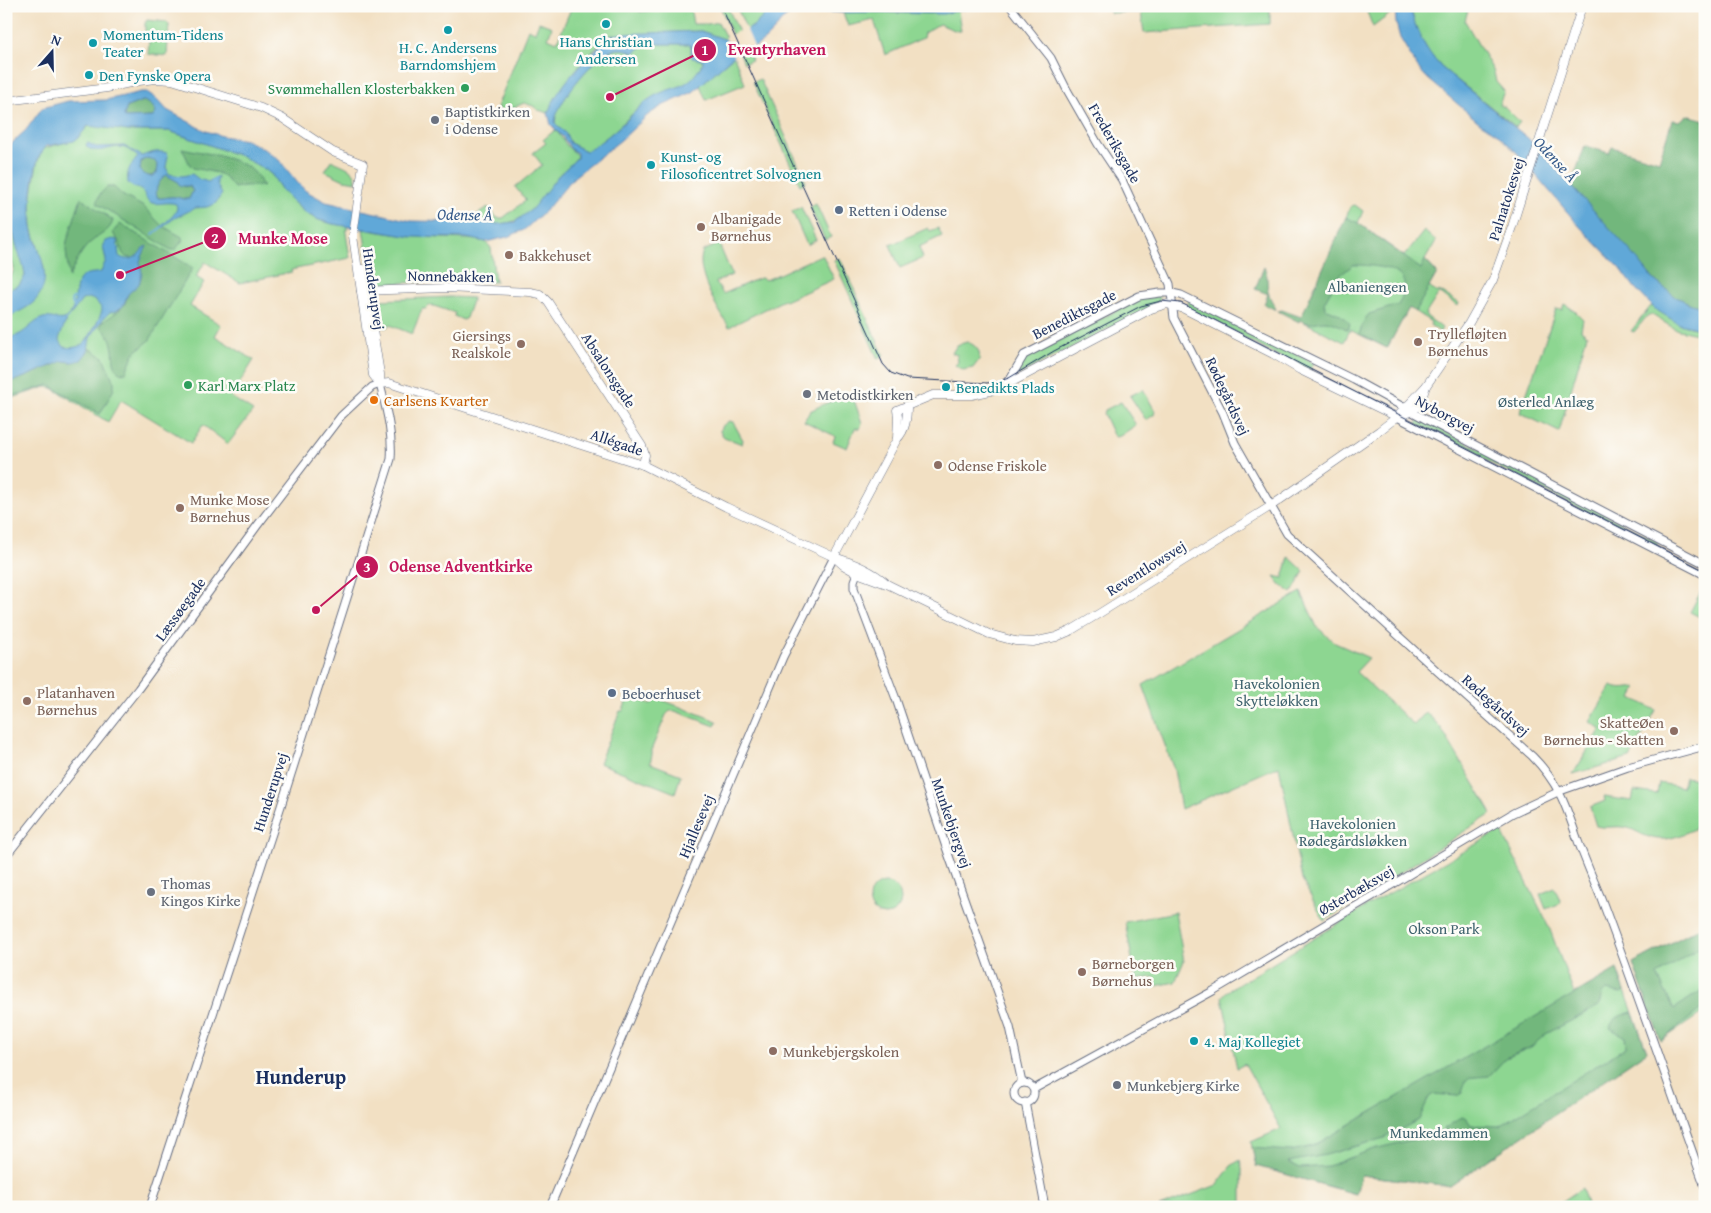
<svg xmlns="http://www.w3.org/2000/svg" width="1711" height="1213" viewBox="0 0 1711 1213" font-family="'Gentium Book Plus',serif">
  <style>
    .green { fill: #8dd691; stroke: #548278 }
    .forest { fill: #72b77b; stroke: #46736c }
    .water { fill: #61a8d8; stroke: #3e6c9b; fill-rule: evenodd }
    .pier { fill: #f2e0c3 }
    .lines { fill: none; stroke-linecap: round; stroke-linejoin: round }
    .stream { stroke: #61a8d8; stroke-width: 2 }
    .tertiary-casing { stroke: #666d81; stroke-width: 9 }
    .secondary-casing { stroke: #666d81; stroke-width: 9 }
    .tertiary { stroke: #fff; stroke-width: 7 }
    .secondary { stroke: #fff; stroke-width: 8 }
    .tram { stroke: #1b2f5e; stroke-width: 1 }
    .culture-dot { fill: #0f9aa8; stroke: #fdfcf7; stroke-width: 2 }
    .leisure-dot { fill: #2e9e5b; stroke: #fdfcf7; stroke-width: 2 }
    .worship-dot { fill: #6b7280; stroke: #fdfcf7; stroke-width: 2 }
    .service-dot { fill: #5c6f8a; stroke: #fdfcf7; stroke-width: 2 }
    .education-dot { fill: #8d6e63; stroke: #fdfcf7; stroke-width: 2 }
    .food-dot { fill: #e8710a; stroke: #fdfcf7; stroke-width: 2 }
    .labels { text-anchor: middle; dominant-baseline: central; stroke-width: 5; stroke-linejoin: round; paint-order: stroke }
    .culture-label { font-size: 15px; fill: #0d838f; stroke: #fdfcf7; text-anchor: start }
    .leisure-label { font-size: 15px; fill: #27864d; stroke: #fdfcf7; text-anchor: end }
    .worship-label { font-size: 15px; fill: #5b616d; stroke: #fdfcf7; text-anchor: start }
    .street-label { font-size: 15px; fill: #1b2f5e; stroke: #fdfcf7 }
    .service-label { font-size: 15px; fill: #4e5e75; stroke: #fdfcf7; text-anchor: start }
    .education-label { font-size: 15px; fill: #785e54; stroke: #fdfcf7; text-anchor: start }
    .park-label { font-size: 15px; fill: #3d616d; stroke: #fdfcf7 }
    .food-label { font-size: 15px; fill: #c56008; stroke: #fdfcf7; text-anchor: start }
    .water-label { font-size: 16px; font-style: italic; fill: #345989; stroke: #fdfcf7 }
    .district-label { font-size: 20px; font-weight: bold; fill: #1b2f5e; stroke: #fdfcf7 }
    .leader { fill: none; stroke: #c2185b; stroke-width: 2 }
    .callout-dot { fill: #c2185b; stroke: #fdfcf7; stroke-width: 2 }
    .mark-label { font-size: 15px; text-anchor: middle; font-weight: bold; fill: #fff }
    .callout-label { font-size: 16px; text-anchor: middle; font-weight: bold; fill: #c2185b; stroke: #fdfcf7; stroke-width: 5; stroke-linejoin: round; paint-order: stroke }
  </style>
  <rect width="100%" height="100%" fill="#fdfcf7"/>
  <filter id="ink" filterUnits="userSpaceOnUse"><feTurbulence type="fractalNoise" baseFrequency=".02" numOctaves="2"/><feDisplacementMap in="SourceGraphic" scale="10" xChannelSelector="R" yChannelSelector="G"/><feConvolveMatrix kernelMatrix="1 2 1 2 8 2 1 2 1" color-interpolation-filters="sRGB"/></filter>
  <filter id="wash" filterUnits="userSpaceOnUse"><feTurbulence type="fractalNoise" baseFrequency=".0096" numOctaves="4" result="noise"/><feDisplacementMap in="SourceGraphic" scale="20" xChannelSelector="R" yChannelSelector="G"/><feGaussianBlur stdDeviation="1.12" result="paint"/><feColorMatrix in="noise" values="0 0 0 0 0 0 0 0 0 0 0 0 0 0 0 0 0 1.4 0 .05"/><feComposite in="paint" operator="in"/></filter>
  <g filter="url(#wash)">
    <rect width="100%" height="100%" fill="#f2e0c3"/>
    <g class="green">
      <path d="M572,6H638L640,12L671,6H690L693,24H708L718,22L727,40L701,31L612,35C591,49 557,89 548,113L538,110L533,106L524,103L504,112L497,107L528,29L535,32L539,22L552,27L548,38L557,42Z"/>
      <path d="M720,6H727L752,60L744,63Z"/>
      <path d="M736,6H773L760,21L747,30Z"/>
      <path d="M1110,6H1270V24L1144,33L1141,12L1110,13Z"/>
      <path d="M1361,6H1395L1396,12L1390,14L1373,27L1367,12Z"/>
      <path d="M1410,6H1469L1465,21L1494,72L1496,82L1504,91L1499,105L1505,107L1520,122L1516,127L1441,67L1430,54L1417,31Z"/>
      <path d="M958,11L961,31H957L939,24L924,33L923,38L885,55L874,20L848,26L843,13C881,9 920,18 958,11Z"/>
      <path d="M147,20L167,22L169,25L167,56L148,54L149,41L145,36V23Z"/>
      <path d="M650,44H688L691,45V55L699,60H703V62C688,93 672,84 648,100C641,105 635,112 628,118C616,130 604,140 589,150L586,151L570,143L566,134L555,123C555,103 591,62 608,52C617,47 629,50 639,48C643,47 646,45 650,44Z"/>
      <path d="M734,56L745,84L706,100L700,85Z"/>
      <path d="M760,79L806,182L800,185L753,82Z"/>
      <path d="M90,125L128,131H169L241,156L266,170L272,175L283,192L305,213L319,220L333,224L348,226L346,233L350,258L291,270L292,272L240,283L205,262L196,277L204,282L190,306L221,325L215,336L254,360L231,397L253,411L228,444L203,425L191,443L121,400L108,422L52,388L46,387L6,400V318L35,301L44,268L32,227L31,200L37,164L42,149L70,141Z"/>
      <path d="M555,130C561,135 563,141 568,147C572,151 575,152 577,156C573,165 562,170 556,178C539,202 529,223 497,224C487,225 477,222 466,223L488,207L497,218H503L526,200L515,187L542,165L533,153L546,143L543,140Z"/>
      <path d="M331,160C341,165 358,169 356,182L344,180L325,171Z"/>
      <path d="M6,199L15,241L25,269V276L19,285L6,291V279L12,275L14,268L6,246Z"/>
      <path d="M816,204L831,237L825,240L810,207Z"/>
      <path d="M1355,205L1363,211L1358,223L1404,256L1424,231L1436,241L1425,260L1437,273L1429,287L1437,293L1439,291L1459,303L1458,306L1439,293L1425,315L1442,328L1440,332L1430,325L1431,322L1409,308L1387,348L1350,330L1344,342L1300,320L1351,206Z"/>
      <path d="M801,207L816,240L807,245L792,211Z"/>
      <path d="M928,228L930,231L938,228L942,236L919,247L923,258L900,268L890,245Z"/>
      <path d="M363,229C389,234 414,237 440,238C456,239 470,238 486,242L491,248L495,281L497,282L449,281L375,284L373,277L370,274Z"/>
      <path d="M719,244L732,275L716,282L723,294L757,279L761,278L766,280L821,255L823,256L834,279L785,301L784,300L729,327C718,309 694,272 703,251Z"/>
      <path d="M840,258L884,356L878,359L834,260Z"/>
      <path d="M1159,296L1160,302L1016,376L1025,358L1139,299Z"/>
      <path d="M450,297L473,298L466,318L463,320L454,316L455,313L431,305L425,309H422L412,334L390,325L385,328L378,325L376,307L379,300Z"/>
      <path d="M1189,301L1314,363L1309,372L1186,308Z"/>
      <path d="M1564,304L1574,310L1583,319L1581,330L1587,335L1559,432L1520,413L1556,309L1562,310Z"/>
      <path d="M1651,306L1689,327L1705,330V336L1675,329L1652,315H1648L1634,332L1631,331Z"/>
      <path d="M967,342C976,345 981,351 979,360L973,368L963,370L955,365L958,362L957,355L952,353L957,345Z"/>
      <path d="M1143,389L1155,411L1154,415L1146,420L1130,396Z"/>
      <path d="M852,394L862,423L860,429L855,428L847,448L833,442L835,436L804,421L810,411L824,404Z"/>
      <path d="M1121,402L1136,425L1120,436L1116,437L1113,435L1103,413L1105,410Z"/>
      <path d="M1421,419L1658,542L1655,548L1416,424Z"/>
      <path d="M729,421L733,422L743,440L742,444L724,437L720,432L721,427Z"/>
      <path d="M1289,557L1304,571L1292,593L1281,585L1274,576L1283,578Z"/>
      <path d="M1705,584V617L1704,619L1690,612Z"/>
      <path d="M1301,592L1317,627L1335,643L1369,658L1356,672L1414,725L1426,712L1441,728L1491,812L1490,815L1324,921L1302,880L1279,766L1181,809L1174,770L1143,685Z"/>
      <path d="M1611,686C1622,691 1626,687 1637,688L1632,698L1656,710L1630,758L1573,774L1601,729L1590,722Z"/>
      <path d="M628,696L651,704L657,698L717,721L715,726L675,711H670L666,715L652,748V755L650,763L681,775L675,793L599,763L620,711H623Z"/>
      <path d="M1685,777L1705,780V823C1688,832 1668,844 1649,837C1642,835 1635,830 1628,828C1617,825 1607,829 1596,826L1590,807L1605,801L1604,797L1632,801L1634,791L1657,794L1659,783L1682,787Z"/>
      <path d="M1501,830L1549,927L1574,994L1617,969L1647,1051L1450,1186L1361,1175L1356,1194L1256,1166L1251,1142L1281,1129L1245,1064L1237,1068L1222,997L1226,992L1367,906Z"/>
      <circle cx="885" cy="899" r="16"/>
      <path d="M1555,888L1561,903L1546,909L1540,894Z"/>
      <path d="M1175,912L1184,961L1175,982L1156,986L1154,977L1136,980L1125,922Z"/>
      <path d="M1705,925V1011L1661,1041L1633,963Z"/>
      <path d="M1240,1160L1242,1169V1205L1237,1207H1159L1217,1185L1231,1166Z"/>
      <path d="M1582,1188L1588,1207H1554L1579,1190Z"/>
    </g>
    <g class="forest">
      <path d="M142,101C148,101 156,108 156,113L153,117L125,118L124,115L127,107Z"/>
      <path d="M1687,115L1705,120V308L1691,304L1676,297L1654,280L1571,185L1585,146L1609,153L1612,147L1659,161L1672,120L1680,121Z"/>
      <path d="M182,148C203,153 239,157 254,172C258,176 260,181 263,186H244L234,188L224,176L218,173L193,168L190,165Z"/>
      <circle cx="149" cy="167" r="9"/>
      <path d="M166,175L177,181L185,187L189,186L193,191L189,199C182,200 177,196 171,197C166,197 163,199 158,198C153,190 159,181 166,175Z"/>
      <path d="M107,187H114L122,195L144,207L161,225L182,237L183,240L175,250H171L96,203L100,194Z"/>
      <path d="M81,198L113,220C111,231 99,235 91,242C80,251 75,265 69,277L66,250L67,241Z"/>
      <path d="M1346,217L1358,223L1421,269L1425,260L1437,273L1415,312L1409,308L1387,348L1359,334L1365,319L1369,314L1398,305C1421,269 1378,265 1353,265L1338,277L1324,303L1326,309C1336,311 1343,316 1350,324L1348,330C1341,326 1332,321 1324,321C1312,322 1312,326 1300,320L1299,322L1278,311L1282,310L1301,317Z"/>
      <path d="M120,224L193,268L149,341L134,353L126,372L120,373C111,364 115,356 112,345C111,337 106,332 101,327V323C108,318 118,312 123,306C126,303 126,298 128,294C131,290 136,287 139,283C145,270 140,258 126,257C120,252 122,248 119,242C117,237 114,237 113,232Z"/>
      <path d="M1264,267C1269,275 1266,286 1269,295C1271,301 1275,305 1276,310L1264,304L1268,294L1255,289Z"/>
      <path d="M87,347L103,357L114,382V389L100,414L49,385L6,398V383L22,378L63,361L73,362Z"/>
      <path d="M1705,925V944L1657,975L1674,1009L1705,988V1006L1661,1041L1633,963Z"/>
      <path d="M1617,969L1624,991L1621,993L1606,990L1602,994L1599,1006L1546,1034L1531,1047L1506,1058L1489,1076C1472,1078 1466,1074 1462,1093L1457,1096L1434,1094L1429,1097L1419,1120L1384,1138L1326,1155L1288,1162L1300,1168L1328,1166L1374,1149L1436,1134L1462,1117L1467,1119L1471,1125L1500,1126L1626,1047L1625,1037L1610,1028C1613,1017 1622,1015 1632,1012L1647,1051L1450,1186L1361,1175L1356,1194L1256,1166L1252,1148L1291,1151L1313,1146Z"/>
    </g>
    <g class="water">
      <path d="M773,6H979L943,14L871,12L843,13L801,10L793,12L782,20L775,30L766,39L755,47L731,58L693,92L662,106L648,115L621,140L574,177L547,209L524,230L507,237L486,242L466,238L412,237L333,224L319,220L305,213L283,192L272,175L266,170L241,156L169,131H128L88,126L78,138L74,141L46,146C44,150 40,154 38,159C33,175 29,210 32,227C36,249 54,275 38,297C32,307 16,313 6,318V291L19,285L25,276L24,269L15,241L6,199L7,150L14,141L26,130L42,108L68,101L106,100L141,92H147L157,99L167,110L206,131L222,136L246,140L266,150L280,161L297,182L306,191L326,202L412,221L476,222L497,224L515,222L532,209L558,176L577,158V153L571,149L563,137L551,125L548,113C560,82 587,59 610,36L618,34L701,31L727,40L754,26ZM650,44H688L691,46L692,58L703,60V62C687,94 672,83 648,100C641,105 635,112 629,118C616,130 604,140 589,150L586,151L570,143L566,134L555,123C555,104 594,57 611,50C619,48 627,49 634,53L640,48ZM142,101C148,101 156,108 156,113L153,117L125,118L124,115L127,107Z"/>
      <path d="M1395,6H1410C1415,30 1425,49 1441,67L1529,139L1634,255L1654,280L1676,297L1691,304L1705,308V330L1679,324L1655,309L1635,288L1621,269L1580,227L1517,153L1496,133L1480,123L1427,78L1418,68L1400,38L1396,23Z"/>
      <path d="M88,143L96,147L124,146L142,156C149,153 159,150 167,153L168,156L166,167L169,174L182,176L192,174L200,180H202L208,182L218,176C216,183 217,186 222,194L215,204L207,207L195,208L173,219L162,228L161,227C167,220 180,213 176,204C167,201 160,205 152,203C146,201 146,195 142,191C137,187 132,188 128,183C126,171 130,166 138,157C133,153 127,147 120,147C107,147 99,155 87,147L86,144ZM147,158L154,160L158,166L157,173L151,177L143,174L140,170L141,161ZM166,175L177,181L180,186H190L193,191L189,199C182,200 177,196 171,197C166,197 163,199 158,198C153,190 159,181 166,175Z"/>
      <path d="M112,239L117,240L119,256C128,263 138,258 143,248L147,246L140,261L142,273L139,284L128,294L123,306L116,311L110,312L103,319L90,338L88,351L81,360L73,362L63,361L22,378L6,383V337C10,337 14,337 18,335C27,331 34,321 43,318C50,316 61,322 66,318C80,307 71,285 83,276C89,272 95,274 101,272L106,260L103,247L106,241ZM89,298L96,301L102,309C102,315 88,341 83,344C77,348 70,348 64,347L59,339L66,321L82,300Z"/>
    </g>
    <path class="pier" d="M746,28L755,49L735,58L725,37Z"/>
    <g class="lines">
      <g class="stream">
        <path d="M153,234L163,226"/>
        <path d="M74,307L71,300L73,298H76"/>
      </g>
    </g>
  </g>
  <g filter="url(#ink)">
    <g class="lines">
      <defs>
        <g id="tertiary">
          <path d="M1010,6L1051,58L1066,88L1098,144L1122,180L1170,284L1174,318L1223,413L1235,443L1287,534L1436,670L1532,756C1559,783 1566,806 1578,841C1585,860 1593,879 1601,898C1637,993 1670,1090 1705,1187"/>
          <path d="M1004,385L1011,377L1024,355L1139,296L1160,293H1172L1181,295L1354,380L1427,420L1705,564"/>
          <path d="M1397,417L1705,575"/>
          <path d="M857,573L854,581V588L896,699L949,856L1010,1027L1022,1083"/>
          <path d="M6,856L138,689L257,526L341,416L372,387L380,384C386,409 393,433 391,459L281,806L150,1207"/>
          <circle cx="1024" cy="1093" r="10"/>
          <path d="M1034,1089L1213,991L1513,813L1560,791L1628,767L1705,746"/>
          <path d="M1025,1102L1045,1207"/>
          <path d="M550,1207L783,657L834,557"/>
        </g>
        <g id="secondary">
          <path d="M6,99L14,100L107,88L139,81L155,79L172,80L261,108L282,118L333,152L363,164L353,236L373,375L380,384"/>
          <path d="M363,269L380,374V384"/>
          <path d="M361,291L446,288L530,292L540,294L548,302L642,446L645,455L643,465"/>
          <path d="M380,384L389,383L398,386L643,465L726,507L834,557C851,562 871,570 885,582"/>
          <path d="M1399,416C1419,411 1420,405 1426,386"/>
          <path d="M897,439L898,417L897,410L933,395H972L990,391L1014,381L1151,309L1167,304L1184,309L1273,354L1300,370L1397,417"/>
          <path d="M834,557L843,565L857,573L889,585L989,634L1015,641L1033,642L1056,637L1070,631L1100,613L1271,506L1379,431L1397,417L1426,386L1469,323L1493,280L1512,227L1582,6"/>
          <path d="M834,557L897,439C906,430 907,418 907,406"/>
        </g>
      </defs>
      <use href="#tertiary" class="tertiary-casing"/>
      <use href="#secondary" class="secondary-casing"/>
      <use href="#tertiary" class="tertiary"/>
      <use href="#secondary" class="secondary"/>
      <path class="tram" d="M721,6L883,364L891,373L907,379L986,383L997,382L1009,378L1054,351L1141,306L1161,301L1181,303L1705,571"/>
    </g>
  </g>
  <g class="culture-dot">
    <circle cx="606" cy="24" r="5"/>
    <circle cx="448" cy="30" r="5"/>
    <circle cx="93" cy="43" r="5"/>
    <circle cx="89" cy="75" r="5"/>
    <circle cx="651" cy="165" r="5"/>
    <circle cx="946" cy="387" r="5"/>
    <circle cx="1194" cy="1041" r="5"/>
  </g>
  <g class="leisure-dot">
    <circle cx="465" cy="88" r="5"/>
    <circle cx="188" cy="385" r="5"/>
  </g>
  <g class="worship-dot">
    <circle cx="435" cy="120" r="5"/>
    <circle cx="807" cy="394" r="5"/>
    <circle cx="151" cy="892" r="5"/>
    <circle cx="1117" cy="1085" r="5"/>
  </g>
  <g class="service-dot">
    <circle cx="839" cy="210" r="5"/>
    <circle cx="612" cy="693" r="5"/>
  </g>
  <g class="education-dot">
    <circle cx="701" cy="227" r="5"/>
    <circle cx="509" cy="255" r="5"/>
    <circle cx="1418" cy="342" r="5"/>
    <circle cx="521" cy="344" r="5"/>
    <circle cx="938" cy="465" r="5"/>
    <circle cx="180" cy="508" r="5"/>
    <circle cx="27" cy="701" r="5"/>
    <circle cx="1674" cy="731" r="5"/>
    <circle cx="1082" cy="972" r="5"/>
    <circle cx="773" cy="1051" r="5"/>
  </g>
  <circle class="food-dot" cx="374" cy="400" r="5"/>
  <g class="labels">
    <g class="culture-label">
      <text x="103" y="34">Momentum-Tidens<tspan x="103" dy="17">Teater</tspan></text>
      <text x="606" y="41" text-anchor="middle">Hans Christian<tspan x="606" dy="17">Andersen</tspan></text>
      <text x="448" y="47" text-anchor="middle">H. C. Andersens<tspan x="448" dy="17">Barndomshjem</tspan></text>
      <text x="99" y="75">Den Fynske Opera</text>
      <text x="661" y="156">Kunst- og<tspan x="661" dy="17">Filosoficentret Solvognen</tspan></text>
      <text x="956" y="387">Benedikts Plads</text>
      <text x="1204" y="1041">4. Maj Kollegiet</text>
    </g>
    <g class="leisure-label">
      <text x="455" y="88">Svømmehallen Klosterbakken</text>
      <text x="198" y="385" text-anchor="start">Karl Marx Platz</text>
    </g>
    <g class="worship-label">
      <text x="445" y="111">Baptistkirken<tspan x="445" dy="17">i Odense</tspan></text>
      <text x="817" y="394">Metodistkirken</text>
      <text x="161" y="883">Thomas<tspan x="161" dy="17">Kingos Kirke</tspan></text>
      <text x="1127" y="1085">Munkebjerg Kirke</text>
    </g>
    <g class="street-label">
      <text transform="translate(1115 143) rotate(60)">Frederiksgade</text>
      <text transform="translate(1506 199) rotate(-72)">Palnatokesvej</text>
      <text transform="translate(451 276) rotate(1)">Nonnebakken</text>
      <text transform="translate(374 289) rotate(82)">Hunderupvej</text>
      <text transform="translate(1074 314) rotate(-27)">Benediktsgade</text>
      <text transform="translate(609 370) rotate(57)">Absalonsgade</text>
      <text transform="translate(1228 396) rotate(65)">Rødegårdsvej</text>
      <text transform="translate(1445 414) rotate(28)">Nyborgvej</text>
      <text transform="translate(617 442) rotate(19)">Allégade</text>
      <text transform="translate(1146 568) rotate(-32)">Reventlowsvej</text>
      <text transform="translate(180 609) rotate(-54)">Læssøegade</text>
      <text transform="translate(1496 705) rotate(42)">Rødegårdsvej</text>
      <text transform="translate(270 792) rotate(-72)">Hunderupvej</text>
      <text transform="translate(952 823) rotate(71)">Munkebjergvej</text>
      <text transform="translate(696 826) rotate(-67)">Hjallesevej</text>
      <text transform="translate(1356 890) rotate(-30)">Østerbæksvej</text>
    </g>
    <g class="service-label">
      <text x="849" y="210">Retten i Odense</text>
      <text x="622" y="693">Beboerhuset</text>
    </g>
    <g class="education-label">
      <text x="711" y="218">Albanigade<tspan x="711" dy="17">Børnehus</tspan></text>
      <text x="519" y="255">Bakkehuset</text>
      <text x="1428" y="333">Tryllefløjten<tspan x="1428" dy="17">Børnehus</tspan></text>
      <text x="511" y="335" text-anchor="end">Giersings<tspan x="511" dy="17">Realskole</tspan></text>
      <text x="948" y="465">Odense Friskole</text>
      <text x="190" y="499">Munke Mose<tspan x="190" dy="17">Børnehus</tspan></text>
      <text x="37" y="692">Platanhaven<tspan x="37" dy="17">Børnehus</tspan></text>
      <text x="1664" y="722" text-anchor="end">SkatteØen<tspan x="1664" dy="17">Børnehus - Skatten</tspan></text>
      <text x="1092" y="963">Børneborgen<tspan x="1092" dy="17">Børnehus</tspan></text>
      <text x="783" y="1051">Munkebjergskolen</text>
    </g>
    <g class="park-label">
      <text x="1367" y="286">Albaniengen</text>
      <text x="1546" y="401">Østerled Anlæg</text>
      <text x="1277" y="683">Havekolonien<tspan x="1277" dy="17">Skytteløkken</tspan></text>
      <text x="1353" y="823">Havekolonien<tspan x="1353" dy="17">Rødegårdsløkken</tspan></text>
      <text x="1444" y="928">Okson Park</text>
      <text x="1439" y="1132">Munkedammen</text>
    </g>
    <g class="food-label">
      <text x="384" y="400">Carlsens Kvarter</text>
    </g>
    <g class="water-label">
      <text transform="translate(1556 159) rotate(47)">Odense Å</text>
      <text transform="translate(465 214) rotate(1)">Odense Å</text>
    </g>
    <g class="district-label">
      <text x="301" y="1076">Hunderup</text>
    </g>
  </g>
  <path class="leader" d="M610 97L705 50M120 275L215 238M316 610L367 567"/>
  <g class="callout-dot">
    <circle cx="610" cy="97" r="5"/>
    <circle cx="120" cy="275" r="5"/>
    <circle cx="316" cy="610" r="5"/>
    <circle cx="705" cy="50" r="12"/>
    <circle cx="215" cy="238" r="12"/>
    <circle cx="367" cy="567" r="12"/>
  </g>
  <g class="mark-label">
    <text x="705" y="55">1</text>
    <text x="215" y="243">2</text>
    <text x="367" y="572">3</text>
  </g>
  <g class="callout-label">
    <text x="777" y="55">Eventyrhaven</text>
    <text x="283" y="244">Munke Mose</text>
    <text x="461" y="572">Odense Adventkirke</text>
  </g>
  <rect width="1711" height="1213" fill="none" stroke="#fdfcf7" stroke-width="25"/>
  <g transform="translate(52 52) rotate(20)" stroke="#fdfcf7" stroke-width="4" paint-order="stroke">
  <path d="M0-4L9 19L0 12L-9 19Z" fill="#1b2f5e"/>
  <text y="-8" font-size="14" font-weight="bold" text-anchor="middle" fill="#1b2f5e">N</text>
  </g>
</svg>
